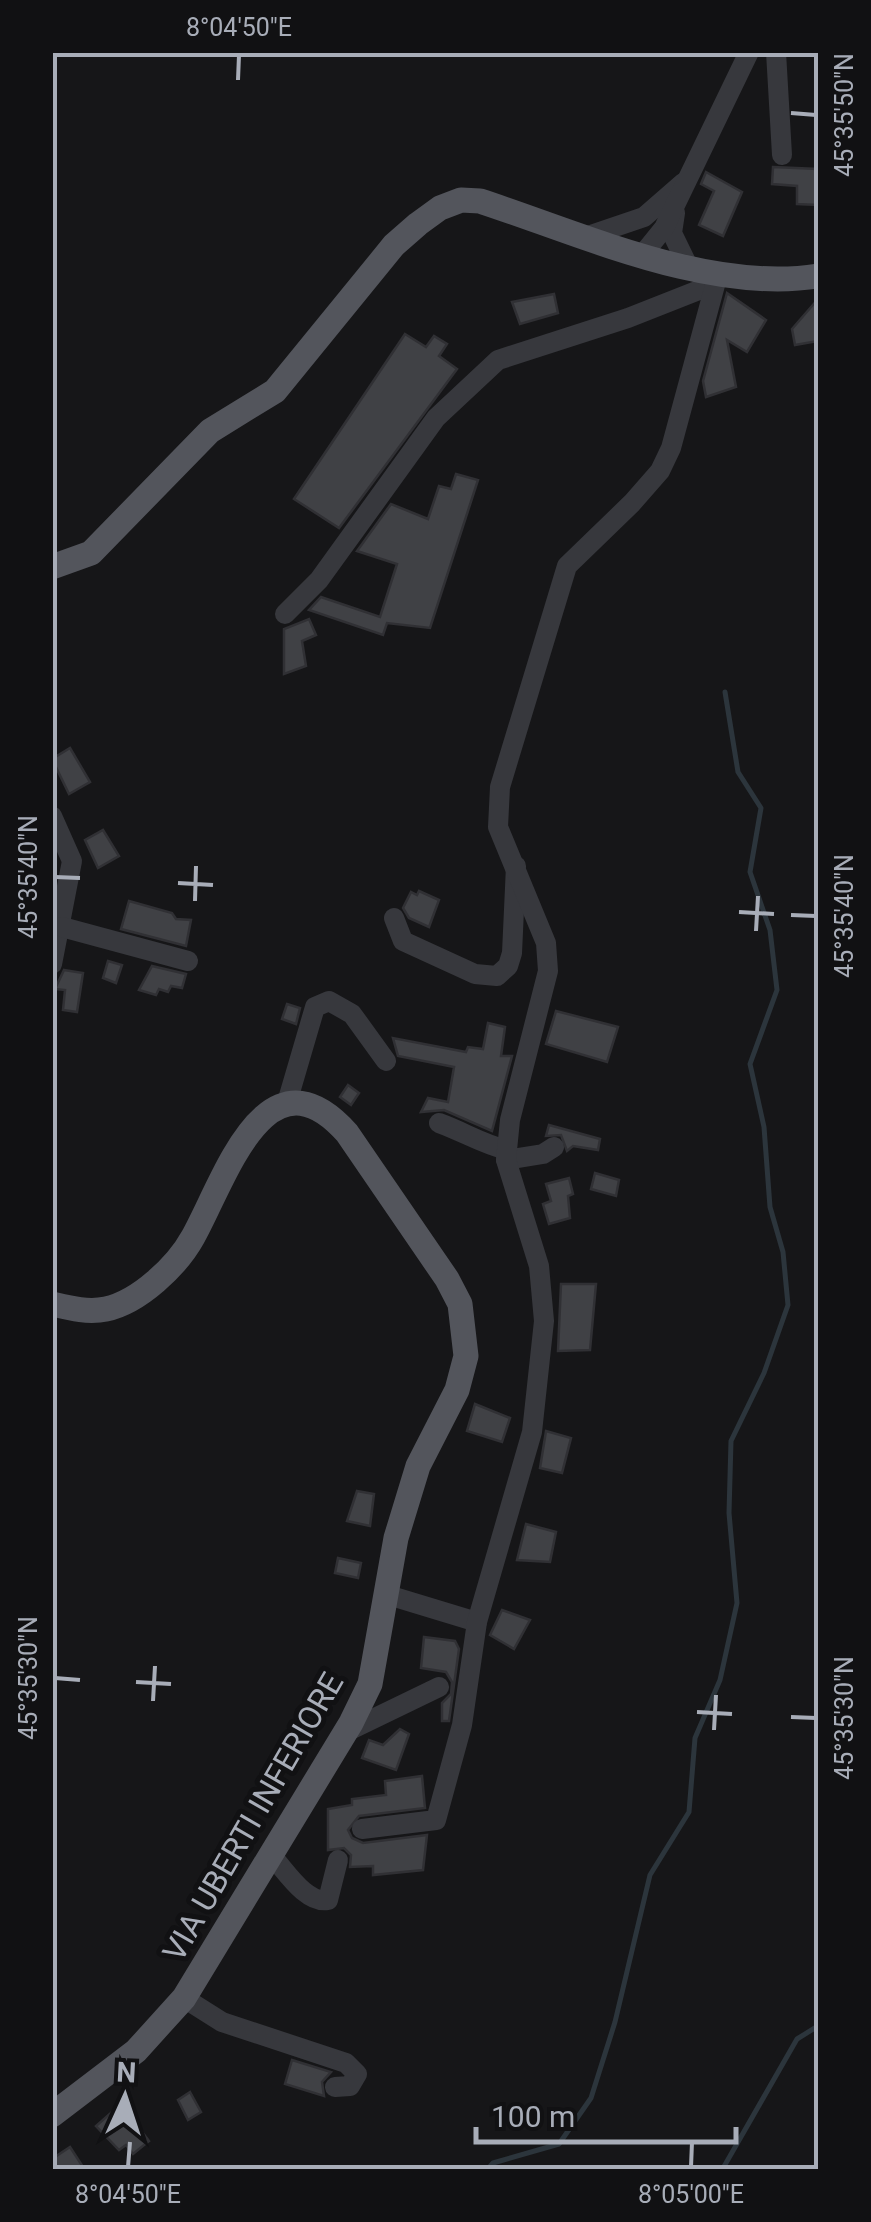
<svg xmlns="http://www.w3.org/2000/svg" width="871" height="2222" viewBox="0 0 871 2222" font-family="Roboto,sans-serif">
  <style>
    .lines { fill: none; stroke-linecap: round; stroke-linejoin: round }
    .stream { stroke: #2c353c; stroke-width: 5 }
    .building { fill: #404145; stroke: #303034; stroke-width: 2.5 }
    .minor { stroke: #37383d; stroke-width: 20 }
    .major { stroke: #53555c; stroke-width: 25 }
    .ticks { fill: none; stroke: #a8adb8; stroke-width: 4 }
    .labels { text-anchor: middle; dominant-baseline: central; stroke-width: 10; stroke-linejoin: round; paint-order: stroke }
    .street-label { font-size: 32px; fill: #a8adb8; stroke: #111113 }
    .neatline { fill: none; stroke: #a8adb8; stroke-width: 4 }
    .ticks-label { font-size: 25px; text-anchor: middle; fill: #a8adb8 }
  </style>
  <rect width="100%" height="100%" fill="#161618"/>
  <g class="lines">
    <g class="stream">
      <path d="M487,2170L493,2163L559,2144L591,2098L615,2022L650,1875L689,1812L695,1738L720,1680L737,1603L729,1513L731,1441L764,1373L788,1305L783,1252L770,1207L764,1127L750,1064L777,990L770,930L750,872L761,808L738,772L725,692"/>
      <path d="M722,2170L797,2039L818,2026"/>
    </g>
  </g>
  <g class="building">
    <path d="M773,167L818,169V205L797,204V186L772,184Z"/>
    <path d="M706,172L742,192L723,236L699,225L714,191L701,184Z"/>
    <path d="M727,293L766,320L747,352L727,340L736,387L706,397L703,381Z"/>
    <path d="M554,294L558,313L520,324L512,302Z"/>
    <path d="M818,299V341L795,345L792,329Z"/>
    <path d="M405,334L426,347L434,336L447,344L439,356L457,369L339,528L294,499Z"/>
    <path d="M456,474L478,480L430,628L387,623L383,635L309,610L321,597L380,617L397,564L357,551L391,504L428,519L439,486L451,489Z"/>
    <path d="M309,619L316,635L302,641L306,666L284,674V629Z"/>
    <path d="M70,748L90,782L69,794L52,759Z"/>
    <path d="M103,830L119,856L98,868L85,840Z"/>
    <path d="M419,891L439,900L429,927L409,918L403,908L411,892L417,895Z"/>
    <path d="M129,901L172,913L176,919L191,920L186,946L121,929Z"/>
    <path d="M108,961L122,965L116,983L103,978Z"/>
    <path d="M152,966L186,974L182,988L171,986L168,992L159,989L156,995L139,990Z"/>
    <path d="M64,970L83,973L77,1012L63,1010L65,990L55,989Z"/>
    <path d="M287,1004L300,1008L296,1024L282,1019Z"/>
    <path d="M556,1011L618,1027L607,1062L546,1044Z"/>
    <path d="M488,1023L505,1027L501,1056H512L492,1131L444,1110L421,1112L428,1098L448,1102L454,1067L398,1056L393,1038L466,1052L468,1047L483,1049Z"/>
    <path d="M348,1085L359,1093L351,1105L340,1097Z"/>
    <path d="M549,1125L600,1139L598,1150L573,1146L567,1151L561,1135L546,1136Z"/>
    <path d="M595,1173L619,1180L616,1196L591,1189Z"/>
    <path d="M569,1178L573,1194L568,1196L570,1218L549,1224L543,1204L551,1201L546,1184Z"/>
    <path d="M561,1284H596L590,1350L558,1351Z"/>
    <path d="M475,1404L510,1418L502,1442L467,1431Z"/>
    <path d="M546,1431L571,1438L562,1473L540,1468Z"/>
    <path d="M357,1491L374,1494L370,1526L347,1521Z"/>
    <path d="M526,1524L556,1532L550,1562L517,1560Z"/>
    <path d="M338,1558L361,1563L358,1578L335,1573Z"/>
    <path d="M502,1610L530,1620L514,1649L490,1635Z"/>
    <path d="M424,1637L455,1641L459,1649L449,1721H442V1703L451,1694L452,1682L446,1672L421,1668Z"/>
    <path d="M400,1729L409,1734L396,1770L362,1758L369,1740L383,1745Z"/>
    <path d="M422,1776L425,1808L359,1816L348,1830L352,1838L363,1843L427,1835L423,1870L373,1875V1866L350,1867L351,1855L344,1848L328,1850V1809L352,1805V1799L386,1795L385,1781Z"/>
    <path d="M292,2060L331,2072L322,2082L324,2096L285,2084Z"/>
    <path d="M190,2092L201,2112L188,2120L178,2100Z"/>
    <path d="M121,2104L149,2141L133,2154L126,2145L119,2150L96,2126Z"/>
    <path d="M70,2147L85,2170H52V2159Z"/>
  </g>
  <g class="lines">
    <g class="minor">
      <path d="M776,52L782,155"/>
      <path d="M675,213L672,233L688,266"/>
      <path d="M588,236L644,217L683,183"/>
      <path d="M643,254L664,228L749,52"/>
      <path d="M285,614L319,580L436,418L498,360L628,318L699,290L718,274"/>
      <path d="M52,816L72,861L52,964"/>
      <path d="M394,918L403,941L475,974L497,976L508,966L512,953L516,866"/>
      <path d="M62,927L188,961"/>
      <path d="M286,1106L315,1007L329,1001L352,1014L386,1061"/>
      <path d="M439,1123C464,1132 482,1144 507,1150"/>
      <path d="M506,1160L543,1154L554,1147"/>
      <path d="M388,1595L477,1622"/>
      <path d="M346,1732L439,1687"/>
      <path d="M362,1829L436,1820L462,1725L477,1622L532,1432L544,1321L539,1266L506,1160L510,1120L548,971L546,943L498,827L500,787L567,566L632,503L660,471L671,448L718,274"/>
      <path d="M272,1856C286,1871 306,1904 328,1900L338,1860"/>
      <path d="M184,1998L222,2022L346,2063L357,2074L350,2086L335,2087"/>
    </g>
    <g class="major">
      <path d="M52,567L91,553L210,431L275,391L394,245L418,224L440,208L461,200L480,201C584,235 709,293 818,276"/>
      <path d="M52,1304C69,1308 88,1313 106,1309C139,1302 177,1266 193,1237C224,1182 266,1042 347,1133L447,1279L460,1304L466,1356L457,1390L418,1466L396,1538L370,1684L351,1723L184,1998L136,2051L52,2115"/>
    </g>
  </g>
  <path class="ticks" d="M238,80L239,55M791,113L816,115M55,877L80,878M178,883L213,885M195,901L196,866M739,912L774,914M791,915L816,916M756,931L758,896M55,1678L80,1680M136,1682L171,1684M153,1701L155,1666M697,1712L732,1714M791,1717L816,1718M714,1730L716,1695M128,2167L130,2142M691,2167L692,2142"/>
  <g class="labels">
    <g class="street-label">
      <text transform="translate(253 1817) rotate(-60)">VIA UBERTI INFERIORE</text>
    </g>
  </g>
  <rect width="871" height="2222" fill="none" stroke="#111113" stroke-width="110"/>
  <g transform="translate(125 2097) rotate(3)" stroke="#111113" stroke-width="8" paint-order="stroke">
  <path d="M0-8L18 38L0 25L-18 38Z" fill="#a8adb8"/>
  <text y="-15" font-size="28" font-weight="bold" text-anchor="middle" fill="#a8adb8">N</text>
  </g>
  <path d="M476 2127v15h260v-15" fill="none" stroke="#a8adb8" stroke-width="5"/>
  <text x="491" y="2127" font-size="30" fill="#a8adb8" stroke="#111113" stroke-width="8" paint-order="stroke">100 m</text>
  <rect x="55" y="55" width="761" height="2112" class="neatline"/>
  <g class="ticks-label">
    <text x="239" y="36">8°04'50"E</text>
    <text transform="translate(844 115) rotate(-90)" y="9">45°35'50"N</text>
    <text transform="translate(28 877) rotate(-90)" y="9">45°35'40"N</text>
    <text transform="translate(844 916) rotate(-90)" y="9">45°35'40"N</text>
    <text transform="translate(28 1678) rotate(-90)" y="9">45°35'30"N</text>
    <text transform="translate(844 1718) rotate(-90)" y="9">45°35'30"N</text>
    <text x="128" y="2203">8°04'50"E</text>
    <text x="691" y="2203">8°05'00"E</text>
  </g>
</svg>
